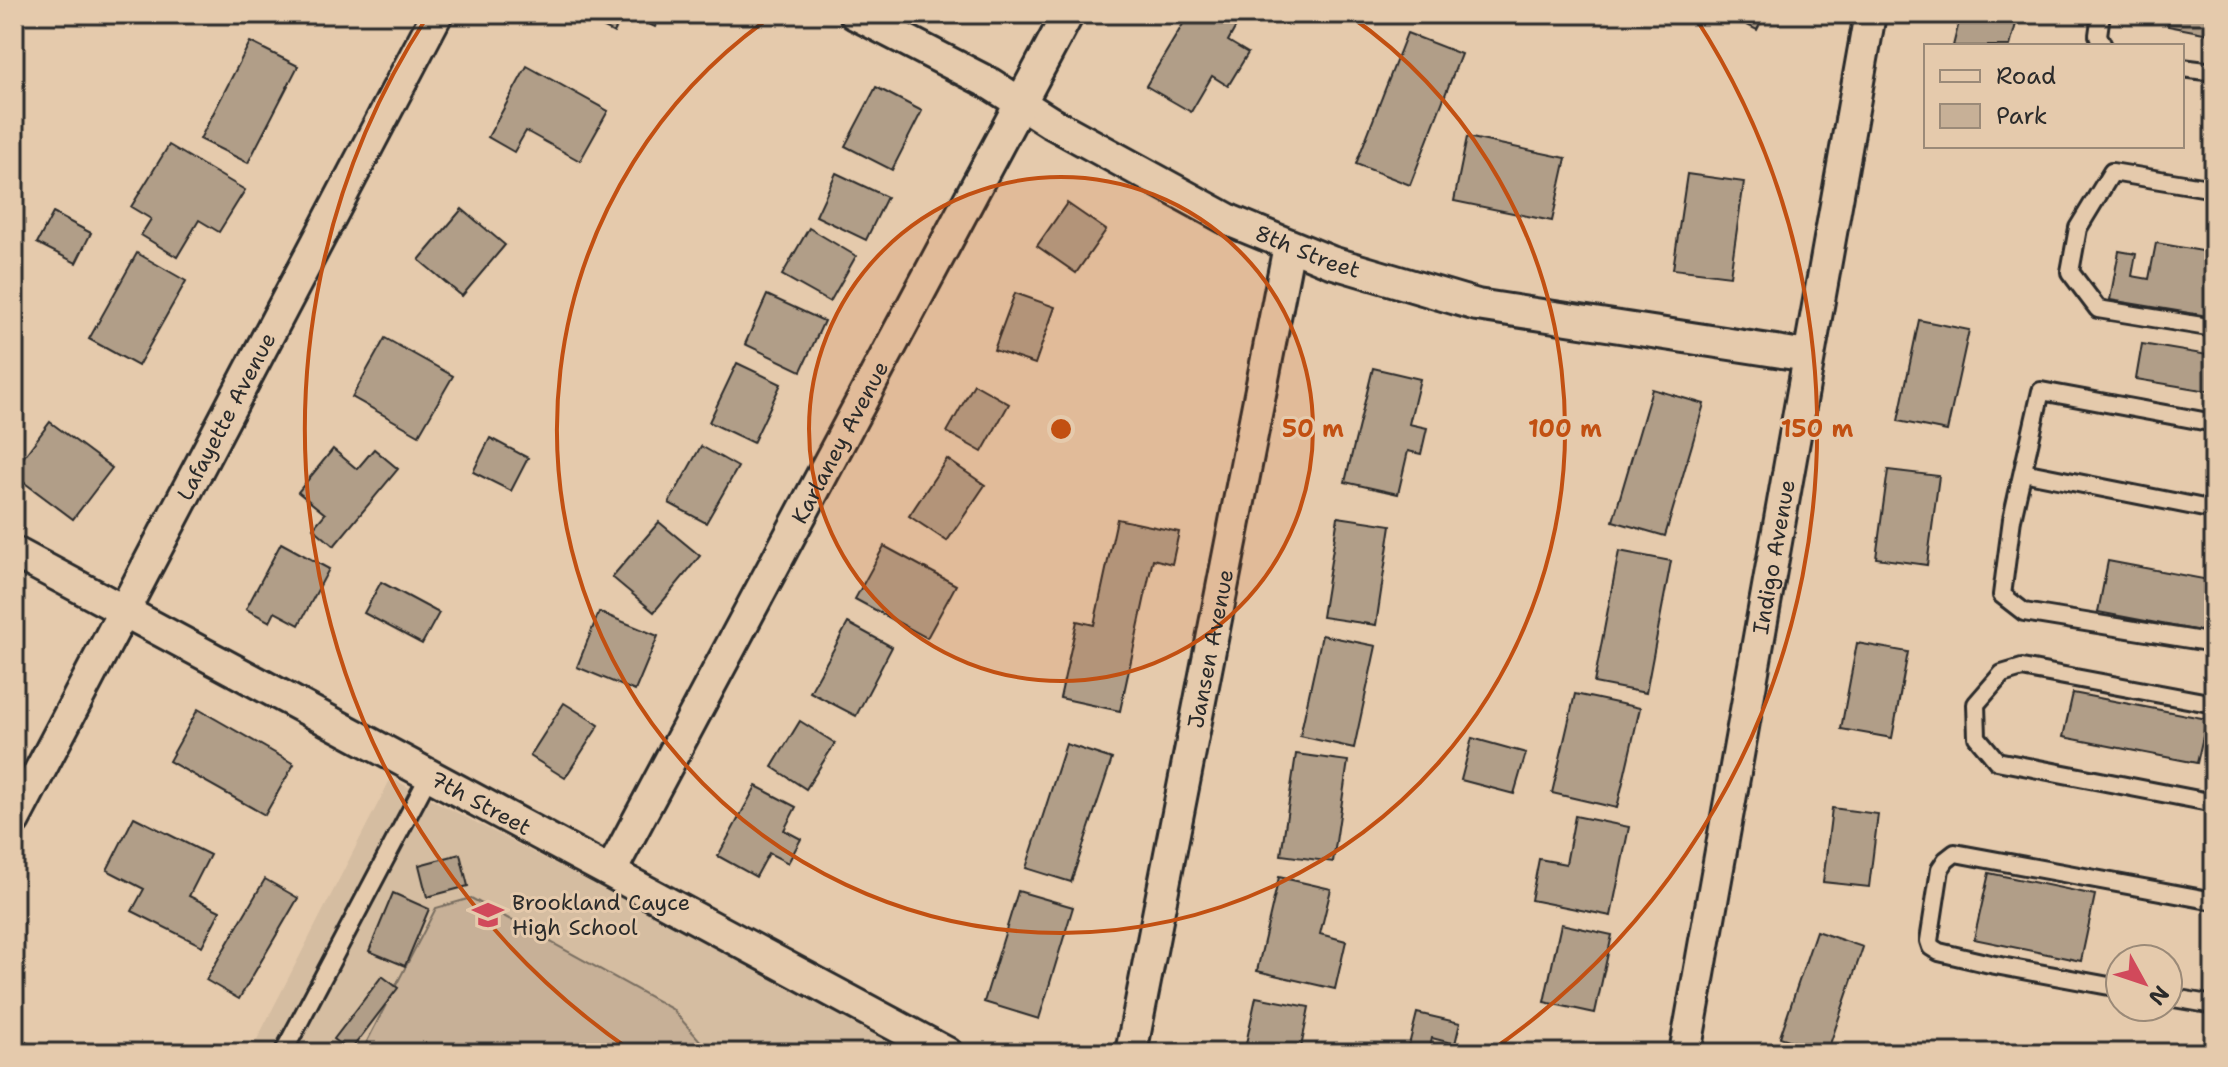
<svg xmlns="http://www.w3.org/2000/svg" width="2228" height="1067" viewBox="0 0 2228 1067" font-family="'Shantell Sans',sans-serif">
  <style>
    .built { fill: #d5bda1 }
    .green { fill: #c7b097; stroke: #796e61; stroke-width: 2 }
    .building { fill: #b19e88; stroke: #2b2b2b; stroke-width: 2 }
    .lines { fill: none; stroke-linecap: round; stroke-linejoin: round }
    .lane-casing { stroke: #2b2b2b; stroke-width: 22 }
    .street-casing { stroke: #2b2b2b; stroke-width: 36 }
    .lane { stroke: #e5caac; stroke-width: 16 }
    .street { stroke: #e5caac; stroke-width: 30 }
    .ring { fill: none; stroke: #c25012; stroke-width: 4 }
    .labels { text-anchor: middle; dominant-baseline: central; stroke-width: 6; stroke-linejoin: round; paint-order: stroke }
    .street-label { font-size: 22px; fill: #2b2b2b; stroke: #e5caac }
    .poi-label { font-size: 22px; fill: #2b2b2b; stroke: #e5caac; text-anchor: start }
    .centre { fill: #c25012; stroke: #e5caac; stroke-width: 4 }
    .ring-label { font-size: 24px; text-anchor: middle; font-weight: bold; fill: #c25012; stroke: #e5caac; stroke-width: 6; stroke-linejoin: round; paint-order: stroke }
  </style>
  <rect width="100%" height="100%" fill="#e5caac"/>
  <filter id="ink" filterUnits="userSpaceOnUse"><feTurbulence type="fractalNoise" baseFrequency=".0125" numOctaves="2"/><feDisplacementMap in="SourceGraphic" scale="16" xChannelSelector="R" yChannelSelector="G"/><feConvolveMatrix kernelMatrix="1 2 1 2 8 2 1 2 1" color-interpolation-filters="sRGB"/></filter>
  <g filter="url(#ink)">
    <path class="built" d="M391,778L917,1053H250Z"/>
    <path class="green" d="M471,898L672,1009L711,1053H361L436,908Z"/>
    <g class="building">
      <path d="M577,14H623L614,33Z"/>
      <path d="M628,14H662L655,27Z"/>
      <path d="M1189,14H1243L1228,41L1248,53L1228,86L1212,76L1191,112L1146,86Z"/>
      <path d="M1725,14H1765L1757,30Z"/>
      <path d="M1961,14H1992L2017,20L2010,46H1953Z"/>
      <path d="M2170,14H2214V35L2168,26Z"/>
      <path d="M1407,33L1461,54L1410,185L1356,164Z"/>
      <path d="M250,42L298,66L248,163L200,139Z"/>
      <path d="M527,66L608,111L580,161L526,131L514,152L488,137Z"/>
      <path d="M876,87L922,111L892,170L845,146Z"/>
      <path d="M1467,137L1566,158L1552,221L1454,201Z"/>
      <path d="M169,145L245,190L219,232L199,220L177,257L141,235L151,219L131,207Z"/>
      <path d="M836,173L887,197L866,240L816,216Z"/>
      <path d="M1687,174L1744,182L1730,276L1673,269Z"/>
      <path d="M1067,203L1106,230L1076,273L1037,246Z"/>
      <path d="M462,209L505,245L462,296L419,260Z"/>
      <path d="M53,213L91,233L76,263L37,243Z"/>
      <path d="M809,228L856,256L830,302L782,275Z"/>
      <path d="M2156,243L2214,253V317L2110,300L2119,251L2136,254L2132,276L2149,279Z"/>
      <path d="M137,253L186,281L138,366L89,339Z"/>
      <path d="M1015,293L1055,307L1035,364L994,350Z"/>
      <path d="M767,295L824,321L801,371L745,344Z"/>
      <path d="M1919,320L1969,330L1947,431L1898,421Z"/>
      <path d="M385,338L453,376L419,435L352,397Z"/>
      <path d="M2142,344L2214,356V392L2136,379Z"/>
      <path d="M737,363L781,384L753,443L709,422Z"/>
      <path d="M1373,368L1420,379L1409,424L1427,428L1421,454L1408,451L1398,494L1345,482Z"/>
      <path d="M974,384L1009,404L982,452L947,432Z"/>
      <path d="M1652,389L1704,404L1665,536L1613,521Z"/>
      <path d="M50,422L112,468L73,519L14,475V470Z"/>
      <path d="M490,438L528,458L511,491L473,472Z"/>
      <path d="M701,446L738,467L706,523L669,503Z"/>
      <path d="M333,449L357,469L374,449L398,469L334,546L313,528L325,514L298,492Z"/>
      <path d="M947,459L985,485L947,541L909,516Z"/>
      <path d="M1888,470L1939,476L1927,565L1876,558Z"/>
      <path d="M1338,517L1391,525L1376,625L1322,617Z"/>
      <path d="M1117,519L1179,532L1172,564L1153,559L1120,711L1060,698L1077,621L1094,625Z"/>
      <path d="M659,522L700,556L654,612L612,577Z"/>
      <path d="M281,543L329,569L299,625L275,612L270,622L246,609Z"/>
      <path d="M884,546L956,585L927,638L855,599Z"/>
      <path d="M1619,551L1671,561L1646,693L1594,683Z"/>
      <path d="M2108,561L2214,581V613L2210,633L2098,612Z"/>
      <path d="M381,582L439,613L422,644L364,613Z"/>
      <path d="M599,612L658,636L635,691L577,667Z"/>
      <path d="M848,623L892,647L856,716L810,692Z"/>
      <path d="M1322,635L1376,646L1354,748L1300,736Z"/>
      <path d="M1857,643L1908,652L1892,738L1841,729Z"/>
      <path d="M2073,693L2207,719L2197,763L2063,737Z"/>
      <path d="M1575,694L1640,708L1617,808L1552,793Z"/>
      <path d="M564,703L599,725L565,778L530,756Z"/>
      <path d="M198,709L294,764L265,815L169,761Z"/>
      <path d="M800,721L835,743L806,789L772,767Z"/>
      <path d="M1472,738L1526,753L1514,794L1461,780Z"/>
      <path d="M1066,744L1112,759L1071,882L1026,868Z"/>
      <path d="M1296,754L1348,761L1333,862L1281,855Z"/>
      <path d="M756,786L796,807L784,830L801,839L788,863L769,853L756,877L718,856Z"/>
      <path d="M1832,808L1878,814L1869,887L1823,882Z"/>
      <path d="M1575,816L1629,827L1611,916L1531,900L1539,859L1566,864Z"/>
      <path d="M134,817L210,855L189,896L220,911L202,946L132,911L144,889L107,870Z"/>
      <path d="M460,854L468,886L427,897L419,865Z"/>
      <path d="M1989,873L2095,895L2081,961L1974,939Z"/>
      <path d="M1279,877L1331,889L1320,934L1346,941L1335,989L1257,971Z"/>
      <path d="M265,879L298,898L239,999L206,980Z"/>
      <path d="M1018,891L1073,907L1039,1019L984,1002Z"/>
      <path d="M393,893L429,909L405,966L369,951Z"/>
      <path d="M1561,924L1612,935L1595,1013L1544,1002Z"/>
      <path d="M1816,931L1863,947L1827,1053L1780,1037Z"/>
      <path d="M382,976L398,988L350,1051L334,1039Z"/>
      <path d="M1256,997L1309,1007L1300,1053H1244Z"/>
      <path d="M1417,1013L1460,1023L1455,1044L1432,1038L1429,1053H1407Z"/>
      <path d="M19,1038L45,1053H14V1047Z"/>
    </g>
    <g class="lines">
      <defs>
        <g id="lane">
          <path d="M2101,14L2098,35L2103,46"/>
          <path d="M2182,68L2214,72"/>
          <path d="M2214,189L2112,172L2078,228L2070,272L2098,309L2214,328"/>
          <path d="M2214,423L2041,391L2012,519L2002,595L2024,612L2214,643"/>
          <path d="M2023,472L2214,510"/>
          <path d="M2214,704L2022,668L2002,674L1976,704L1977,737L1997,761L2214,803"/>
          <path d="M2120,988L1990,964L1939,952L1931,947L1929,941L1940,869L1946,860L1955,853L2214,901"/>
          <path d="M2168,997L2214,1005"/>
          <path d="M283,1053L430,774"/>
        </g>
        <g id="street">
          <path id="s1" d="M855,14L989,83L1050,122L1231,221L1331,262L1477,305L1808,356"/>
          <path id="s2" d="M14,552L947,1053"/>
          <path id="s3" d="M14,820L437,14"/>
          <path id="s4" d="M611,871L1068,14"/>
          <path id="s5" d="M1131,1053L1289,246"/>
          <path id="s6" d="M1685,1053L1870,14"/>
        </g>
      </defs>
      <use href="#lane" class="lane-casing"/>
      <use href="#street" class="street-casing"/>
      <use href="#lane" class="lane"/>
      <use href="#street" class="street"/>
    </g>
  </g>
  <circle cx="1061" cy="429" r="252" fill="#c25012" fill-opacity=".12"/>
  <g class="ring">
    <circle cx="1061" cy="429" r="252"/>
    <path d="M1350 16A504 504 0 1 1 772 16"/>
    <path d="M633 1052A756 756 0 0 1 427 17M1695 17A756 756 0 0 1 1489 1052"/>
  </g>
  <defs>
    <symbol id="school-bare" viewBox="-9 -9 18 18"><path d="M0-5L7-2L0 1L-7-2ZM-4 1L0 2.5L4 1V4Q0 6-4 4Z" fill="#d1495b" stroke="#e5caac" stroke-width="2.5" paint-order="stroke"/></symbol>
  </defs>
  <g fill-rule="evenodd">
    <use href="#school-bare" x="466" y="893" width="44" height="44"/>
  </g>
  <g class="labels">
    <g class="street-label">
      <text stroke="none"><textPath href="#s1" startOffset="512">8th Street</textPath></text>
      <text stroke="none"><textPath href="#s3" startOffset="456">Lafayette Avenue</textPath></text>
      <text stroke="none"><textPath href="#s4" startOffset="486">Karlaney Avenue</textPath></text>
      <text stroke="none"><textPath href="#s6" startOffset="504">Indigo Avenue</textPath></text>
      <text stroke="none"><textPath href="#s5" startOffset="412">Jansen Avenue</textPath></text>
      <text stroke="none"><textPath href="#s2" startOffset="530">7th Street</textPath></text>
    </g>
    <g class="poi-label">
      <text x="512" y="902">Brookland Cayce<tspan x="512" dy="25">High School</tspan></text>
    </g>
  </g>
  <circle cx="1061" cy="429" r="12" class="centre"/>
  <g class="ring-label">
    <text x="1313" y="437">50 m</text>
    <text x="1565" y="437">100 m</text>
    <text x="1817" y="437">150 m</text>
  </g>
  <rect width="2228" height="1067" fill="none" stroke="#e5caac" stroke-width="48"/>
  <rect x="24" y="24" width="2180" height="1019" fill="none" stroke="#2b2b2b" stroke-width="3" filter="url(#ink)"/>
  <rect x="1924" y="44" width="260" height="104" fill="#e5caac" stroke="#9b8a78" stroke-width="2"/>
  <rect x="1940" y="70" width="40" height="12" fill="#e5caac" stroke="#9b8a78" stroke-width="2"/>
  <text x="1996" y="84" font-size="24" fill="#2b2b2b">Road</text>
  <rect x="1940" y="104" width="40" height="24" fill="#c7b097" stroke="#9b8a78" stroke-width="2"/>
  <text x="1996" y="124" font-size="24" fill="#2b2b2b">Park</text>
  <g transform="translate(2144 983) rotate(130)"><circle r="38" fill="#e5caac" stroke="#9b8a78" stroke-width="2"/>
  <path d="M0-6L14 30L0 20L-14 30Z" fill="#d1495b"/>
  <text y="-12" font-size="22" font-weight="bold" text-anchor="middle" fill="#2b2b2b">N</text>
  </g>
</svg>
